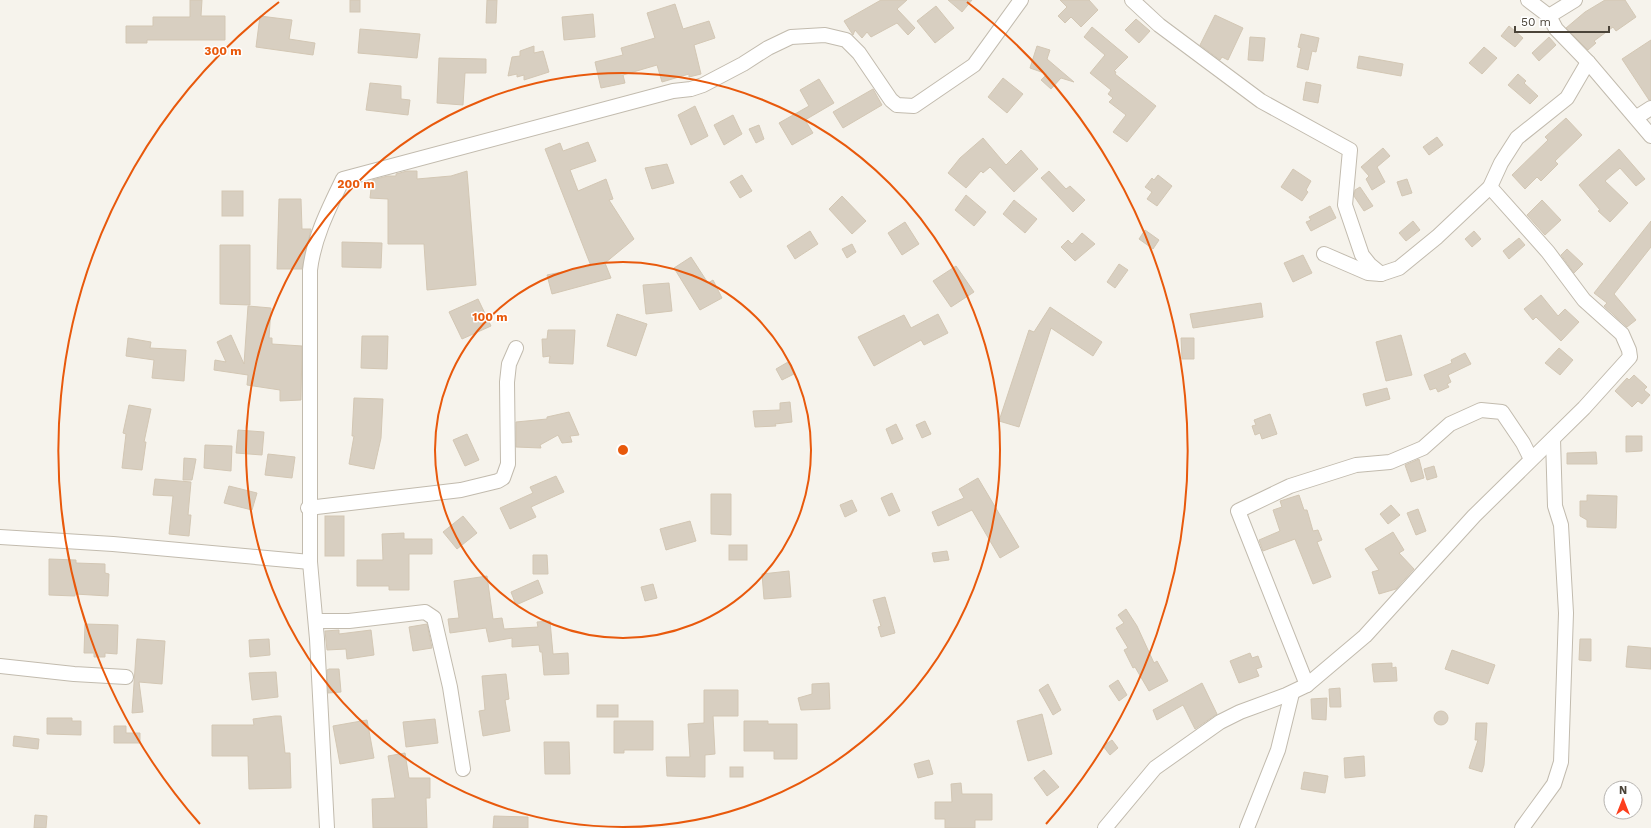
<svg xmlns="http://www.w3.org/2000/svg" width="1651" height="828" viewBox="0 0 1651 828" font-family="'Work Sans',sans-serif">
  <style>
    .building { fill: #d8cfc1; stroke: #d3c7b4 }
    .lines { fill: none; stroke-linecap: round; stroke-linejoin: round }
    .street-casing { stroke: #c2bbae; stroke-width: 16 }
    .street { stroke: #fff; stroke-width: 14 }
    .ring { fill: none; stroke: #e8590c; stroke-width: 2 }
    .centre { fill: #e8590c; stroke: #fff; stroke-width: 2 }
    .ring-label { font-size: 12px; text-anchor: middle; font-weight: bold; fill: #e8590c; stroke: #fff; stroke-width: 3; stroke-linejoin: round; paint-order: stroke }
  </style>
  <rect width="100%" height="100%" fill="#f6f3ec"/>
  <g class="building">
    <path d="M190,0H202L201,16H225V40H147V43H126V26H153V17H190Z"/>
    <rect x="350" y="0" width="10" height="12"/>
    <path d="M487,0H497L496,23H486Z"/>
    <path d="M881,0H907L897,9L915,28L908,35L897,23L871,37L867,32L862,38L855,30L853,35L844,21Z"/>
    <path d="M948,0H972L962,12Z"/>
    <path d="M1060,0H1089L1098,10L1081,27L1071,17L1065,23L1058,16L1067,7Z"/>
    <path d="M1605,0H1625L1636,17L1616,31L1613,27L1594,41L1596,43L1588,50L1566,28L1585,12Z"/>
    <path d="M675,4L683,29L709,21L715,38L694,45L701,74L689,77V74L662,82L657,65L623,75L625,83L601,88L595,62L623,55L621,48L655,38L647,13Z"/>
    <path d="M936,6L954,28L935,43L917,21Z"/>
    <path d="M593,14L595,37L564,40L562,17Z"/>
    <path d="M1215,15L1243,28L1228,60L1222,57L1220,60L1200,45Z"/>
    <path d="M260,16L292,20L289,39L315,43L313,55L256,47Z"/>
    <path d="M1136,19L1150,31L1139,43L1125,30Z"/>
    <path d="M1509,26L1523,38L1515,47L1501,36Z"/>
    <path d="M1092,27L1128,57L1114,71L1116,72L1115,74L1156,106L1127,142L1113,132L1126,115L1109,102L1113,98L1108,94L1111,90L1090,73L1105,55L1084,37Z"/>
    <path d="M360,29L420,34L417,58L358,53Z"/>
    <path d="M1301,34L1319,38L1316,52L1312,51L1308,70L1297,67L1301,48L1298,47Z"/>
    <path d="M1250,37L1265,38L1263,61L1248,60Z"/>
    <path d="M1549,37L1556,45L1539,61L1532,53Z"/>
    <path d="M1651,40V100H1649L1622,59Z"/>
    <path d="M534,46V53L543,51L549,72L524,80V75L517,77V74L508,76L512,57L520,56V51Z"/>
    <path d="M1037,46L1050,50L1047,59L1074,82L1061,78L1051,89L1041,80L1047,74L1030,68Z"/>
    <path d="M1484,47L1497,58L1482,74L1469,63Z"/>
    <path d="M1359,56L1403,64L1401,76L1357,68Z"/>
    <path d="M439,58L486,59V73H465L463,105L437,103Z"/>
    <path d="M1518,74L1526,81L1524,83L1538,96L1530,104L1508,85Z"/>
    <path d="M1003,78L1023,94L1007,113L988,97Z"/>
    <path d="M819,79L834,103L805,120L813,133L792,145L779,123L809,106L800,90Z"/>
    <path d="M1306,82L1321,85L1318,103L1303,100Z"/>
    <path d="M370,83L401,86V99L410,100L408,115L366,110Z"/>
    <path d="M873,89L882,105L843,128L833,112Z"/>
    <path d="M695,106L708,136L691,145L678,115Z"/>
    <path d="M733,115L742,134L724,145L714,125Z"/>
    <path d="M1566,118L1582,135L1555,161L1558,164L1541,181L1537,177L1525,189L1512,175L1548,140L1545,137Z"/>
    <path d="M759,125L764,139L756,143L749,129Z"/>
    <path d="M1437,137L1443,145L1429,155L1423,147Z"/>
    <path d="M983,138L1006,165L1021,150L1038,169L1014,192L990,167L983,173L981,171L966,188L948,173L960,158Z"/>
    <path d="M588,142L596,161L570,170L578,191L606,179L613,199L609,200L634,239L605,263L611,278L552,294L547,275L591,266L545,149L560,143L563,151Z"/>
    <path d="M1383,148L1390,156L1377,167L1385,182L1372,190L1366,179L1369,176L1361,167Z"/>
    <path d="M1619,149L1645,179L1636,186L1620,168L1605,181L1628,203L1610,222L1598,211L1600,210L1579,185Z"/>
    <path d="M667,164L674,183L652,189L645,168Z"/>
    <path d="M1293,169L1311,181L1306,190L1308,192L1302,201L1281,187Z"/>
    <path d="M407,171H417V179L451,176L467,171L476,285L427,290L424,244H388V199L370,198L372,180L388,176H396V174Z"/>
    <path d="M1049,171L1066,189L1070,186L1085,200L1073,212L1041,178Z"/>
    <path d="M742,175L752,191L740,198L730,182Z"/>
    <path d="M1158,175L1172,186L1157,206L1147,199L1152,192L1145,187L1152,178L1154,180Z"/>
    <path d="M1407,179L1412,193L1402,196L1397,182Z"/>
    <path d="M1360,187L1373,206L1364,211L1354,196L1355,190Z"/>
    <rect x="222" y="191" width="21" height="25"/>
    <path d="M966,195L986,212L974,226L955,210Z"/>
    <path d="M842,196L866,221L852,234L829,209Z"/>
    <path d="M279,199H301L302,229H311L302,269H277Z"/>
    <path d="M1014,200L1037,219L1025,233L1003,214Z"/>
    <path d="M1542,200L1561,220L1545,235L1527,215Z"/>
    <path d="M1330,206L1336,218L1311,231L1306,222L1311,220L1309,217Z"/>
    <path d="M1413,221L1420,230L1406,241L1399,233Z"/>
    <path d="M1651,221V247L1614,294L1636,320L1627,327L1604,306L1607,303L1594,293Z"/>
    <path d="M905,222L919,244L902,255L888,233Z"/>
    <path d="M1145,230L1159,240L1153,249L1139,239Z"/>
    <path d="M810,231L818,244L795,259L787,246Z"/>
    <path d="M1474,231L1481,239L1472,247L1465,239Z"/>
    <path d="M1082,233L1095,244L1075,261L1061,247L1068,240L1072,244Z"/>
    <path d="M1519,238L1525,245L1509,259L1503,251Z"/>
    <path d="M342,242L382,243L381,268L342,267Z"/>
    <path d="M852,244L856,252L847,258L842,249Z"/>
    <path d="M220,245H250V305L220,304Z"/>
    <path d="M1567,249L1583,264L1574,273L1561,255Z"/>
    <path d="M1303,255L1312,273L1293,282L1284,263Z"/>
    <path d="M691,257L708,283L713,280L722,298L700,310L674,268Z"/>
    <path d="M1119,264L1128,270L1115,288L1107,282Z"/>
    <path d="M956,266L974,292L951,307L933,281Z"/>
    <path d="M669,283L672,311L646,314L643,285Z"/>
    <path d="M1541,295L1558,316L1565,309L1579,322L1561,341L1536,317L1533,320L1524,309Z"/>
    <path d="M478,299L491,326L462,339L449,312Z"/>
    <path d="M1261,303L1263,317L1193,328L1190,314Z"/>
    <path d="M248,306L271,308L269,338H272V344L302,346L301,400L280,401V390L247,385L248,375L214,370L215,360L226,362L217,342L231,335L244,364Z"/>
    <path d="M1050,307L1102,342L1093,356L1051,328L1019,427L999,421L1029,330L1034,332Z"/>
    <path d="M617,314L647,324L636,356L607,346Z"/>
    <path d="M938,314L948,333L924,345L921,340L874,366L858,337L904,315L911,328Z"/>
    <path d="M548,330H575L573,364L549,363L550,356L543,357L542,339H547Z"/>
    <path d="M1401,335L1412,375L1386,381L1376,342Z"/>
    <path d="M362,336H388L387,369L361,368Z"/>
    <path d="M128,338L151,342L150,348L186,350L184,381L152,378L154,360L126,356Z"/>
    <path d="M1181,338H1194V359H1182Z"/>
    <path d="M1559,348L1573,360L1560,375L1545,363Z"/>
    <path d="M1465,353L1471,364L1448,375L1451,382L1447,384L1449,387L1438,392L1436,388L1430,390L1424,375L1452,363L1451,360Z"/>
    <path d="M788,362L794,374L782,380L776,369Z"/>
    <path d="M1634,375L1647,387L1644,390L1650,395L1642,404L1638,401L1632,407L1615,391L1627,378L1629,380Z"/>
    <path d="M1387,388L1390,399L1366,406L1363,394Z"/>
    <path d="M354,398L383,399L381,438L374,469L349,464L354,436H352Z"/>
    <path d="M790,402L792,422L775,424L776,426L755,427L753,411L780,410V403Z"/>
    <path d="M129,405L151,409L144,442H146L142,470L122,468L126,434L123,433Z"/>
    <path d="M569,412L579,435L570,436L572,442L562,443L558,435L540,445L541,448L516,447V422L547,419V417Z"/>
    <path d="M1270,414L1277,434L1262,439L1260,433L1255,435L1252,426L1256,425L1254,420Z"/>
    <path d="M925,421L931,434L922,438L916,425Z"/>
    <path d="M896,424L903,439L892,444L886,429Z"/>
    <path d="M238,430L264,432L262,455L236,453Z"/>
    <path d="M467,434L479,460L465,466L453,440Z"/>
    <path d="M1626,436H1642V451L1626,452Z"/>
    <path d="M205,445L232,446L231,471L204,468Z"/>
    <path d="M1596,452L1597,464H1567V453Z"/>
    <path d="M268,454L295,457L292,478L265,475Z"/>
    <path d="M184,458L196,459L192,480H183Z"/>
    <path d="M1419,459L1424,478L1411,482L1405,465Z"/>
    <path d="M1434,466L1437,477L1427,480L1424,469Z"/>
    <path d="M556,476L564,492L531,507L536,517L510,529L500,508L533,493L530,487Z"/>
    <path d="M978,478L1019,547L1000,558L972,510L938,526L932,512L964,498L959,489Z"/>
    <path d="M155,479L191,482L188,515H191L189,536L169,534L173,496L153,495Z"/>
    <path d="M229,486L257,493L252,510L224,503Z"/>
    <path d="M892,493L900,511L889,516L881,498Z"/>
    <path d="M711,494H731V535L711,534Z"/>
    <path d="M1299,495L1304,510H1307L1313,531L1318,530L1322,540L1317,542L1331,577L1313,584L1295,539L1263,551L1259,540L1280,531L1273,510L1282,507L1280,501Z"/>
    <path d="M1587,495L1617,496L1616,528L1587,527V520L1580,516V501H1587Z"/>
    <path d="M852,500L857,511L845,517L840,505Z"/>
    <path d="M1391,505L1400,515L1388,524L1380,514Z"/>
    <path d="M1418,509L1426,531L1416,535L1407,513Z"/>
    <rect x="325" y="516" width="19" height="40"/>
    <path d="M463,516L477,533L457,549L443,532Z"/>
    <path d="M690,521L696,541L666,550L660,529Z"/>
    <path d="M1393,532L1404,550L1399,553L1414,569L1396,589L1379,594L1372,572L1379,570L1365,549Z"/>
    <path d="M404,533V539H432V554H409V590H389V586H357V560H383L382,534Z"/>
    <rect x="729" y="545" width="18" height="15"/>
    <path d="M947,551L949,560L934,562L932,553Z"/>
    <path d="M533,555H547L548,574H533Z"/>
    <path d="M49,559L76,560V563L105,564V573L109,574L108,596L75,594V596L49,595Z"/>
    <path d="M789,571L791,597L764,599L762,574Z"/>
    <path d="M487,576L493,619L502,618L504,629L538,627L537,622L550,621L553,654L568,653L569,674L544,675L542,652H540L539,645L512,647V638L489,642L486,628L450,633L448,619L459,618L454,581Z"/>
    <path d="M538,580L543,593L516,605L511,592Z"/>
    <path d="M653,584L657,598L645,601L641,587Z"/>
    <path d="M885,597L895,633L881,637L878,627L881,626L873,600Z"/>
    <path d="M1126,609L1137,626L1154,663L1157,661L1168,681L1149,691L1135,667L1133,668L1124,650L1128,648L1116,628L1124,623L1118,615Z"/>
    <path d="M85,624L118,625L117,654L105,653V657H94V653H84Z"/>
    <path d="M427,624L432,648L413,651L409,627Z"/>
    <path d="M339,630V634L371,630L374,655L347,659L346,649L327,650L325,631Z"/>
    <path d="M137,639L165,641L162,684L139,682L143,712L132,713Z"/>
    <path d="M269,639L270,655L250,657L249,640Z"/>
    <path d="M1580,639H1591V661L1579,660Z"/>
    <path d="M1628,646L1651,648V669L1626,667Z"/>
    <path d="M1452,650L1495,665L1488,684L1445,669Z"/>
    <path d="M1250,653L1252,658L1258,656L1262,667L1256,669L1259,676L1239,683L1230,661Z"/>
    <path d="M1392,663V668L1396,667L1397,681L1374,682L1372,664Z"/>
    <path d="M329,669H339L341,692L328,693L327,670Z"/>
    <path d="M276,672L278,697L252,700L249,673Z"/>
    <path d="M506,674L509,699L505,700L510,731L483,736L479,711L485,710L482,676Z"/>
    <path d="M1118,680L1127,695L1119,701L1109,686Z"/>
    <path d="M829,683L830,709L801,710L798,698L812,694V684Z"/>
    <path d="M1202,683L1217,714L1195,729L1183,705L1157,720L1153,710Z"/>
    <path d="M1048,684L1061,710L1053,715L1039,690Z"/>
    <path d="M1340,688L1341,707H1330L1329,689Z"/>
    <path d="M704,690H738V716H713L715,754L705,755V777L667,776L666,757H690L688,724L704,723Z"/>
    <path d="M1327,698L1326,720L1312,719L1311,699Z"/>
    <rect x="597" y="705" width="21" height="12"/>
    <circle cx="1441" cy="718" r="7"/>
    <path d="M1042,714L1052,754L1028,761L1017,721Z"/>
    <path d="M275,716H281L285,753H290L291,788L249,789L248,756H212V725H254L253,719Z"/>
    <path d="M47,718H72V721H81V735L47,734Z"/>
    <path d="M435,719L438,743L406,747L403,722Z"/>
    <path d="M367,720L374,758L340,764L333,726Z"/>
    <path d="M614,721H653V750H624V753H614Z"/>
    <path d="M744,721H768V724H797V759H774V751H744Z"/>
    <path d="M1476,723H1487L1484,765L1482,772L1469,768L1478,740H1475Z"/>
    <path d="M114,726H126V733H140V743H114Z"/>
    <path d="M14,736L39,739L38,749L13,746Z"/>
    <path d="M1112,740L1118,748L1110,755L1103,746Z"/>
    <path d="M544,742H569L570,774H545Z"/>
    <path d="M405,753L409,778H430V798H426L427,828H373L372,799L395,798L388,756Z"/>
    <path d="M1364,756L1365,776L1345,778L1344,758Z"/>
    <path d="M929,760L933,774L918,778L914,764Z"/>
    <rect x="730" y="767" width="13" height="10"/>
    <path d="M1044,770L1059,787L1047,796L1034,778Z"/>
    <path d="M1304,772L1328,776L1325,793L1301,789Z"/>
    <path d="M961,783L962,794H992V820H975V828H945V819H935V802H952L951,784Z"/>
    <path d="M35,815L47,816L46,828H34Z"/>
    <path d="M494,816L528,817V828H493Z"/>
  </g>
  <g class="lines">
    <defs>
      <g id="street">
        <path d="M1132,0L1159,25L1261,101L1350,150L1345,205L1362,255L1370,265L1381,274"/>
        <path d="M1528,0L1549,16L1556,29L1588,62L1651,136"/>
        <path d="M1549,16L1575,0"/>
        <path d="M1637,117L1651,108"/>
        <path d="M1324,254L1368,273L1381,274L1399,268L1437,237L1490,187L1501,163L1517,138L1567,98L1588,62"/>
        <path d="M308,508L461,490L498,481L503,478L508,464L507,382L509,364L516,348"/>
        <path d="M0,537L113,544L310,562"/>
        <path d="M316,621H349L425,612L434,618L450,687L463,769"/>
        <path d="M0,666L74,674L126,677"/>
        <path d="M1307,685L1238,511L1290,486L1356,465L1390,462L1423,448L1450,424L1481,410L1502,412L1523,443L1531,459"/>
        <path d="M327,828L317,639L310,562V270C314,237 329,208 343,179L673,91L691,89L703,85L743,64L768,48L791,37L825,35L846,40L859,53L891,100L897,105L914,106L974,65L1021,0"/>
        <path d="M1105,828L1155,768L1220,722L1240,712L1286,695L1307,685L1365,636L1474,516L1584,408L1630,357L1629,350L1622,334L1584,300L1548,252L1490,187"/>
        <path d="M1247,828L1278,750L1292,693"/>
        <path d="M1522,828L1554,784L1561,762L1566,613L1561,525L1555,506L1553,439"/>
      </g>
    </defs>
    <use href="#street" class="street-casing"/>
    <use href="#street" class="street"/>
  </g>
  <g class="ring">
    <circle cx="623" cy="450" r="188"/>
    <circle cx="623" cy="450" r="377"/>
    <path d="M200 824A565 565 0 0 1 279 2M967 2A565 565 0 0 1 1046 824"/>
  </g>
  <circle cx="623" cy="450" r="6" class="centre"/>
  <g class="ring-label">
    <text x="223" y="55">300 m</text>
    <text x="356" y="188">200 m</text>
    <text x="490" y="321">100 m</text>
  </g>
  <g transform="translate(1623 800)"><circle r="19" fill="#ffffff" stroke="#b7b4b0"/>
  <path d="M0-3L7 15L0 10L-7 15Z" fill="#fc3f1d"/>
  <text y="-6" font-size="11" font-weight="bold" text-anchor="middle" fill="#4b4439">N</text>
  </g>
  <path d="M1515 26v6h94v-6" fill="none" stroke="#4b4439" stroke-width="2"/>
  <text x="1521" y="26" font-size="12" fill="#4b4439" stroke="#ffffff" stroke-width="3" paint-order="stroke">50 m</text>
</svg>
